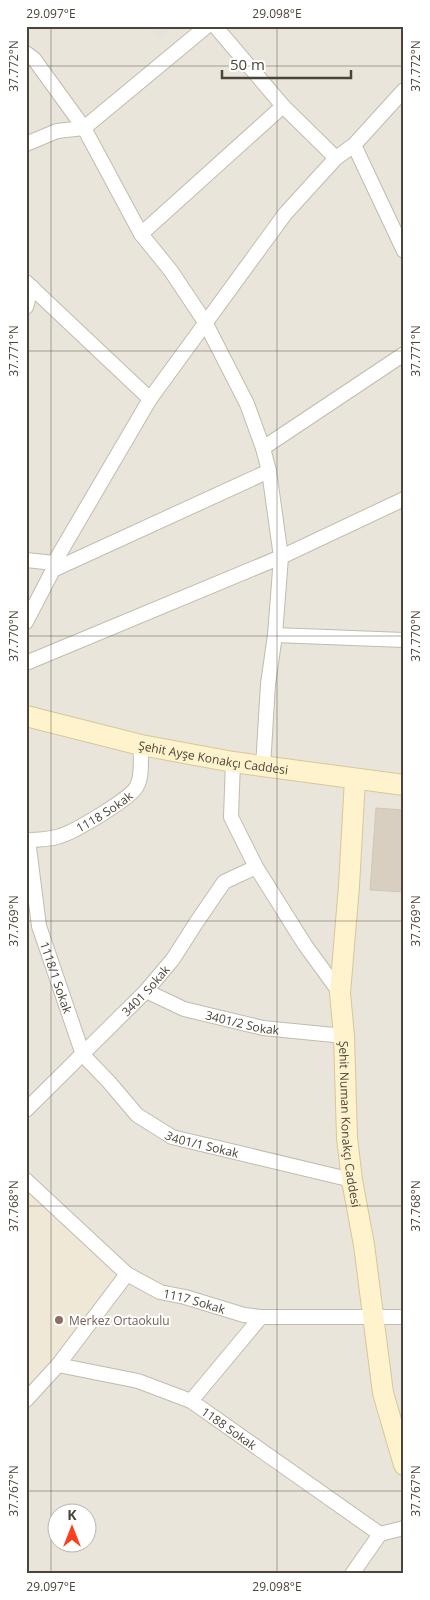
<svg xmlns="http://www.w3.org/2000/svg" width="430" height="1600" viewBox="0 0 430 1600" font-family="'Open Sans',sans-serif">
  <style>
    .residential { fill: #eae5da; fill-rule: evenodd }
    .education { fill: #efe8d6 }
    .parking { fill: #e5e3e0 }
    .building { fill: #d8cfc1; stroke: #d3c7b4 }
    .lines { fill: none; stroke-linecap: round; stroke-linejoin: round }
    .street-casing { stroke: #c2bbae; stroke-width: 16 }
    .secondary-casing { stroke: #d6c79b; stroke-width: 22 }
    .street { stroke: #fff; stroke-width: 14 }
    .secondary { stroke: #fff3cd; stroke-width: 20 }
    .ticks { fill: none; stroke: #4b4439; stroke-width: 1; stroke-opacity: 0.45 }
    .education-dot { fill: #8d6e63; stroke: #fff; stroke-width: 2 }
    .labels { text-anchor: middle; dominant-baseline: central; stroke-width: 4; stroke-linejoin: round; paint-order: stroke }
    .street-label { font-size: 12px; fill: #4b4439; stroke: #fff }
    .education-label { font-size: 12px; fill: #785e54; stroke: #fff; text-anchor: start }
    .neatline { fill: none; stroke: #4b4439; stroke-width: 2 }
    .ticks-label { font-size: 12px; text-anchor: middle; fill: #4b4439 }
  </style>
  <rect width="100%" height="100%" fill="#f6f3ec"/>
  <path class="residential" d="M26,26H404V1574H26ZM58,1512H88V1542H58Z"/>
  <path class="education" d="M26,1180L127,1274L26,1400Z"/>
  <path class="parking" d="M149,26H174L160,38Z"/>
  <path class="building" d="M376,808L404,810V892L370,890Z"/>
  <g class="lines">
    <defs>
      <g id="street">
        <path d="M215,26L283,106L336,158"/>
        <path d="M26,53L34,59L84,128L141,234L171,271L205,322L247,404L263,448L269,471L281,557L275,635L268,684L263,767"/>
        <path d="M26,144L57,131L84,128L207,26"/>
        <path d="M354,145L404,251"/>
        <path d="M141,234L283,106"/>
        <path d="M26,282L150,399"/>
        <path d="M26,307L32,287"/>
        <path d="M263,448L404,354"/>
        <path d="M26,560L54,563"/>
        <path d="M53,570L269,471"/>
        <path d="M26,622L53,570L54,563L150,399L285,214L336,158L354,145L404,90"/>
        <path d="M275,635L404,640"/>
        <path d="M26,663L281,557L404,499"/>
        <path d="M233,762L231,817L256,867L305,945L340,993"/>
        <path id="s1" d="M26,840C36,840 51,839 60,836C74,832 132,798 137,786C143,775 140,757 141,745"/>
        <path id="s2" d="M28,840L39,926L83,1055L109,1082L137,1115L172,1137L352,1180"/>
        <path id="s3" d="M146,991L184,1009L263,1028L344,1036"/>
        <path id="s4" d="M26,1110L146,991L173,959L196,923L224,882L256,867"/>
        <path id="s5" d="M26,1180L127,1274L160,1292L185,1297L244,1315L261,1317H404"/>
        <path id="s6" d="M58,1365L138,1381L191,1401L380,1534"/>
        <path d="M26,1400L58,1365L127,1274"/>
        <path d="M191,1401L261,1317"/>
        <path d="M352,1574L380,1534L404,1528"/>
      </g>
      <g id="secondary">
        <path id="s7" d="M26,716L141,745L233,762L404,785"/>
        <path id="s8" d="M355,779L349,886L340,993L344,1036L347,1138L352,1180L364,1245L383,1393L404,1465"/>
      </g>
    </defs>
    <use href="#street" class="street-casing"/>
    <use href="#secondary" class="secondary-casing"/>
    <use href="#street" class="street"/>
    <use href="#secondary" class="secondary"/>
  </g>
  <path class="ticks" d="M51,26V1574M277,26V1574M26,66H404M26,351H404M26,636H404M26,921H404M26,1206H404M26,1491H404"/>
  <circle class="education-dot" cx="59" cy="1320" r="5"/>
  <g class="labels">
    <g class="street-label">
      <text stroke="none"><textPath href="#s7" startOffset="192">Şehit Ayşe Konakçı Caddesi</textPath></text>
      <text stroke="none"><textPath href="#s1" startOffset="85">1118 Sokak</textPath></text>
      <text stroke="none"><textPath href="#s2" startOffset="141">1118/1 Sokak</textPath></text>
      <text stroke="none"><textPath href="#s4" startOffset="169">3401 Sokak</textPath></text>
      <text stroke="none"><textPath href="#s3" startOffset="102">3401/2 Sokak</textPath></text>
      <text stroke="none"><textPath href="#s8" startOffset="346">Şehit Numan Konakçı Caddesi</textPath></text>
      <text stroke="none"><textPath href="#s2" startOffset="376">3401/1 Sokak</textPath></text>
      <text stroke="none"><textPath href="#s5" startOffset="211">1117 Sokak</textPath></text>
      <text stroke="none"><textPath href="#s6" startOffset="185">1188 Sokak</textPath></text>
    </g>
    <g class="education-label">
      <text x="69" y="1320">Merkez Ortaokulu</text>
    </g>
  </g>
  <rect width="430" height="1600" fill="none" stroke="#ffffff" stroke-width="55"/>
  <g transform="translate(72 1528)"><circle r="24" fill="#ffffff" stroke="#b7b4b0"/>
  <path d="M0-4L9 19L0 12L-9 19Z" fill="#fc3f1d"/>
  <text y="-8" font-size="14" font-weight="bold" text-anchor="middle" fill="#4b4439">K</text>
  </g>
  <path d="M222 70v8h129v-8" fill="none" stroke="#4b4439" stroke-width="2.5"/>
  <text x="230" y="70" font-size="15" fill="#4b4439" stroke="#ffffff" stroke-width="4" paint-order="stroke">50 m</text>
  <rect x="28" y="28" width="374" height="1544" class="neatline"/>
  <g class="ticks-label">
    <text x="51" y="18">29.097°E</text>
    <text x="277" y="18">29.098°E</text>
    <text transform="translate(14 66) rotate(-90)" y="4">37.772°N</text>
    <text transform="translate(416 66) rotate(-90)" y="4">37.772°N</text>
    <text transform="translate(14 351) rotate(-90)" y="4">37.771°N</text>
    <text transform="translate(416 351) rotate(-90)" y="4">37.771°N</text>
    <text transform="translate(14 636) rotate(-90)" y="4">37.770°N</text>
    <text transform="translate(416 636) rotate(-90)" y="4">37.770°N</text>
    <text transform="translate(14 921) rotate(-90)" y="4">37.769°N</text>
    <text transform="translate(416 921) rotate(-90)" y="4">37.769°N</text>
    <text transform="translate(14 1206) rotate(-90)" y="4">37.768°N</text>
    <text transform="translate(416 1206) rotate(-90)" y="4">37.768°N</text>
    <text transform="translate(14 1491) rotate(-90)" y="4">37.767°N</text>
    <text transform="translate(416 1491) rotate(-90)" y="4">37.767°N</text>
    <text x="51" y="1591">29.097°E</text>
    <text x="277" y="1591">29.098°E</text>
  </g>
</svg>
